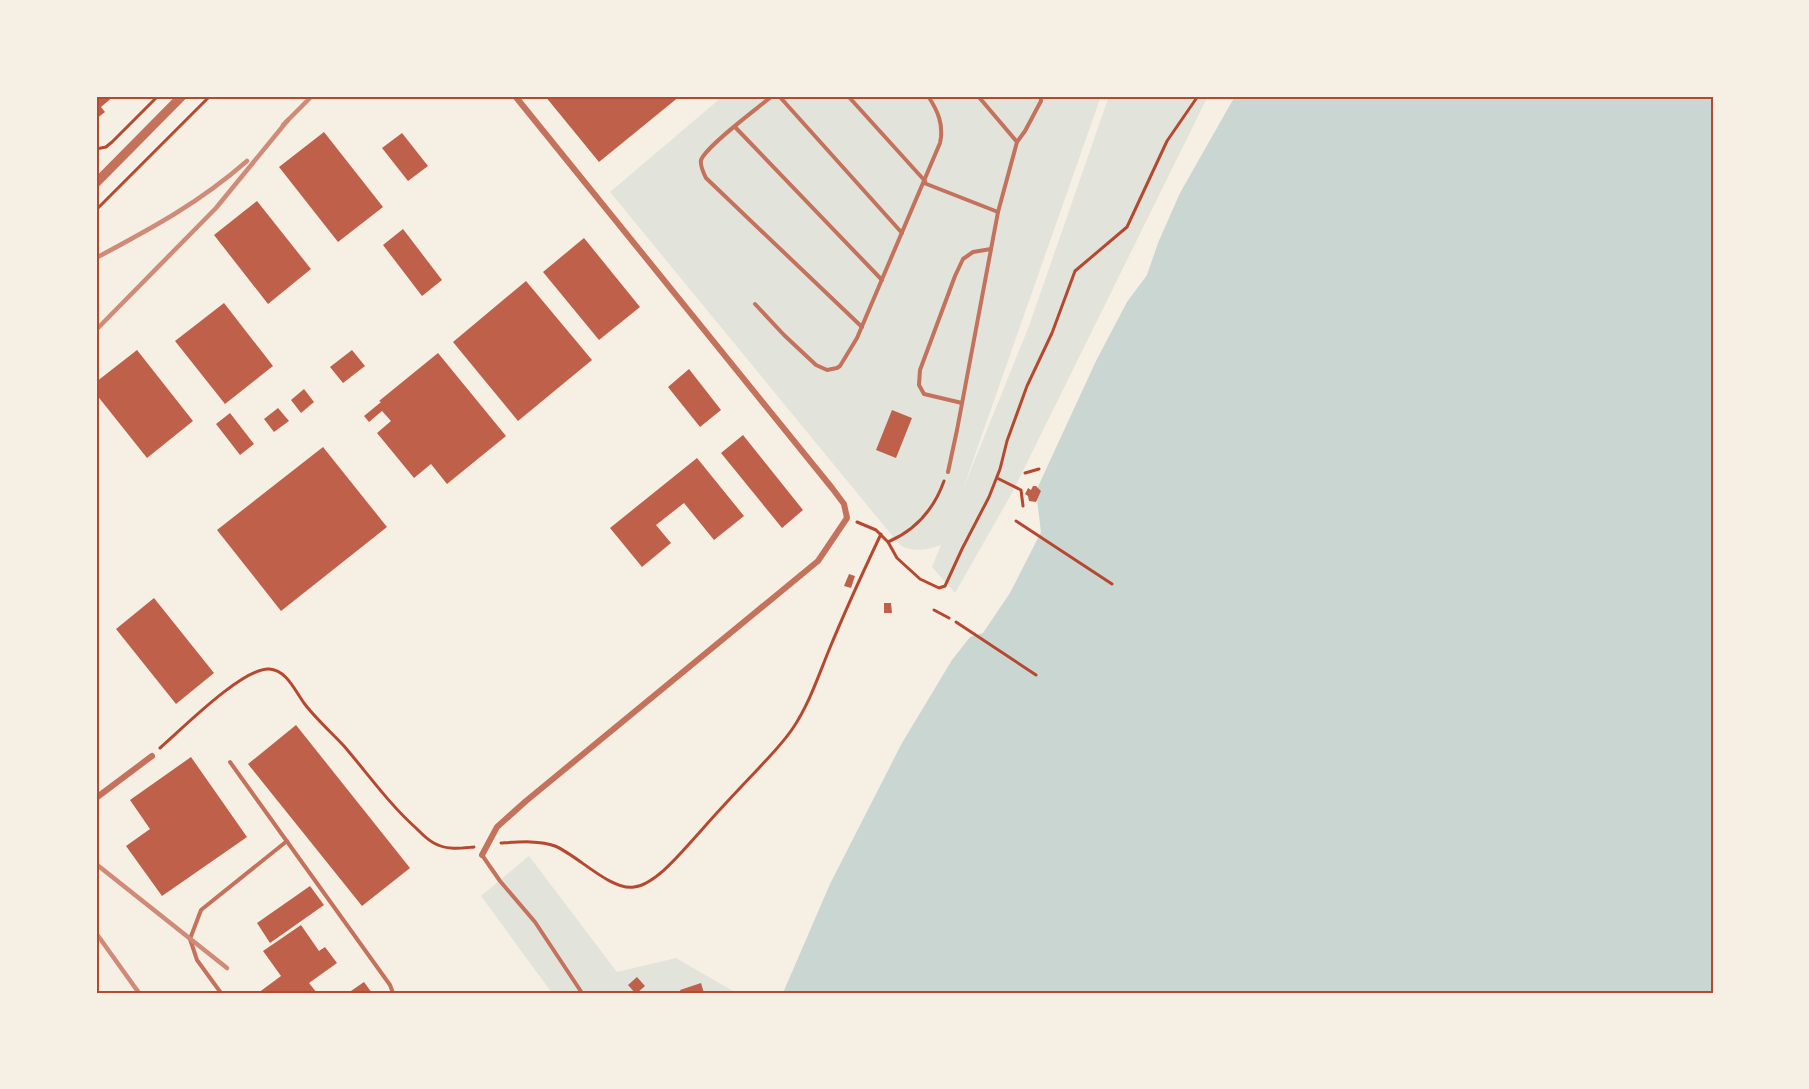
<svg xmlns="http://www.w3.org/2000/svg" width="1809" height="1089" viewBox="0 0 1809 1089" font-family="Inter,sans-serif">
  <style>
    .green { fill: #e2e4dc }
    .water { fill: #c9d6d2 }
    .building { fill: #bf614a }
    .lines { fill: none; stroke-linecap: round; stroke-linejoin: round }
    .path { stroke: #b5482f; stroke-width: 3 }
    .service { stroke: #c5725c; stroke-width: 4 }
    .minor { stroke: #c5725c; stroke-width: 6 }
    .tertiary { stroke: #c5725c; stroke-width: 9 }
    .rail { stroke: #cf8b77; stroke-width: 4.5 }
    .neatline { fill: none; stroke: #b5482f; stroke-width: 2 }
  </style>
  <rect width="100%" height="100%" fill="#f6efe4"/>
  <g class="green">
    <path d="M723,96H1101L963,489L1029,326L1109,96H1208L1012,493L955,593L932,567L941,545C928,550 911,553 899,544L610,192Z"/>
    <path d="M529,856L617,972L676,958L733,991L731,993H552L481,896Z"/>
  </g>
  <path class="water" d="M1235,96H1713V993H783L830,884L902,743L952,660L970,637L983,633L1010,593L1041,532L1036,491L1096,361L1127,302L1147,275L1158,243L1180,193Z"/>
  <g class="building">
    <path d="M96,96H114L101,107L105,112L96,119Z"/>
    <path d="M545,96H680L599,162Z"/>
    <path d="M324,132L383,207L338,242L279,167Z"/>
    <path d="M402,133L428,166L408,181L382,148Z"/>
    <path d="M257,201L311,269L268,304L214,235Z"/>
    <path d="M403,229L442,280L422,296L383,245Z"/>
    <path d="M584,238L640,307L599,340L543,272Z"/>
    <path d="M526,281L592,360L518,421L453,342Z"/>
    <path d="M224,303L273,366L225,404L175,341Z"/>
    <path d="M137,350L193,421L147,458L96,394V382Z"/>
    <path d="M352,350L365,366L343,383L330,367Z"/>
    <path d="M438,353L506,436L447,484L431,464L414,478L377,433L391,421L382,411L369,422L364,416L381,402L379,401Z"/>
    <path d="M689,369L721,410L700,427L668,387Z"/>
    <path d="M304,389L314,402L301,413L291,400Z"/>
    <path d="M278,408L289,421L274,432L264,419Z"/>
    <path d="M892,410L912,418L896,458L876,450Z"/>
    <path d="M230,413L254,444L240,455L216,424Z"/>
    <path d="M743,435L803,510L782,528L721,453Z"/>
    <path d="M323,447L387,527L281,611L217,530Z"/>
    <path d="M697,458L744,516L714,540L684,503L656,525L671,543L642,567L610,528Z"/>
    <path d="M1033,486H1036L1041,491L1036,502L1029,501L1028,496L1025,494L1028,488L1031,490Z"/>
    <path d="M849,574L855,576L851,588L844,586Z"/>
    <path d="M154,598L214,673L176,704L116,629Z"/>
    <path d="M884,603H891L892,613H884Z"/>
    <path d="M296,725L410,868L362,906L248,764Z"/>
    <path d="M191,757L247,837L162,896L126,846L150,829L130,800Z"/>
    <path d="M310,886L324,905L270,943L257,923Z"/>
    <path d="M301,925L319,951L325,947L337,963L309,983L317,993H258L281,976L263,951Z"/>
    <path d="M637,977L645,986L637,993H635L628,985Z"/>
    <path d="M364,982L372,993H348Z"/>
    <path d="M701,983L704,993H681L680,990Z"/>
  </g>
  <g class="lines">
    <g class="path">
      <path d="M96,149L106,147L112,142L158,96"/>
      <path d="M96,210L210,96"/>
      <path d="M1025,473L1039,469"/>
      <path d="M997,478L1021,490L1023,506"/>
      <path d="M1016,521L1112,584"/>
      <path d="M857,522L876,530L888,542L897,558L920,579L939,588L945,586L962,549L989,497L1000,469L1007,441L1027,386L1052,333L1075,271L1127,227L1167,141L1198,96"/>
      <path d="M888,542C916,530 934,509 944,481"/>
      <path d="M934,610L949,618"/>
      <path d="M956,622L1036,675"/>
      <path d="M160,748C181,730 242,668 269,669C287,670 295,691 304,703C315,718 331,732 344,746C368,774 389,804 416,828C422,834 429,842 438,845C449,850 462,848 474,847"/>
      <path d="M501,843C517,842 540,840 555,846C577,855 611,891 634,887C657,884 684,849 699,833C718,811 738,790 758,769C770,756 783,743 793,728C809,704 818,677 829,650C845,611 863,572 881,534"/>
    </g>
    <g class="service">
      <path d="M772,96C758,108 706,146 701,160C700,166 703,172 706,178L862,327"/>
      <path d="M779,96L902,233"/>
      <path d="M848,96L925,181"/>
      <path d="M978,96L1017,142"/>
      <path d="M735,127L882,280"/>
      <path d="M924,183L998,212"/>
      <path d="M755,304L784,335L816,365L827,370L837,368L840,366L857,338L940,143C944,125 938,111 928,96"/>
      <path d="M962,403L924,394L919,385L920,370L955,276L963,259L973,252L991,249"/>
      <path d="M948,472L957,430L998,212L1017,142L1025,131L1041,101V96"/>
      <path d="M230,762L390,985L393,993"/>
      <path d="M482,855L500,881L535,922L582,993"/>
      <path d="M221,993L197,960L190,939L201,910L287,841"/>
    </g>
    <g class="minor">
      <path d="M96,798L152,756"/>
      <path d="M482,855L497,827L526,801L818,561L847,518L844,504L832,488L515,96"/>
    </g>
    <path class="tertiary" d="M96,183L182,96"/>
    <g class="rail">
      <path d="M283,125L312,96"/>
      <path d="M96,258C152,228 199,203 247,161"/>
      <path d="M96,330L216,208L288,120"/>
      <path d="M96,864L227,968"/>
      <path d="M96,933L139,993"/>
    </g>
  </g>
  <rect width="1809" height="1089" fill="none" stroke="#f6efe4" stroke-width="195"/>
  <rect x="98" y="98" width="1614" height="894" class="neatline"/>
</svg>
